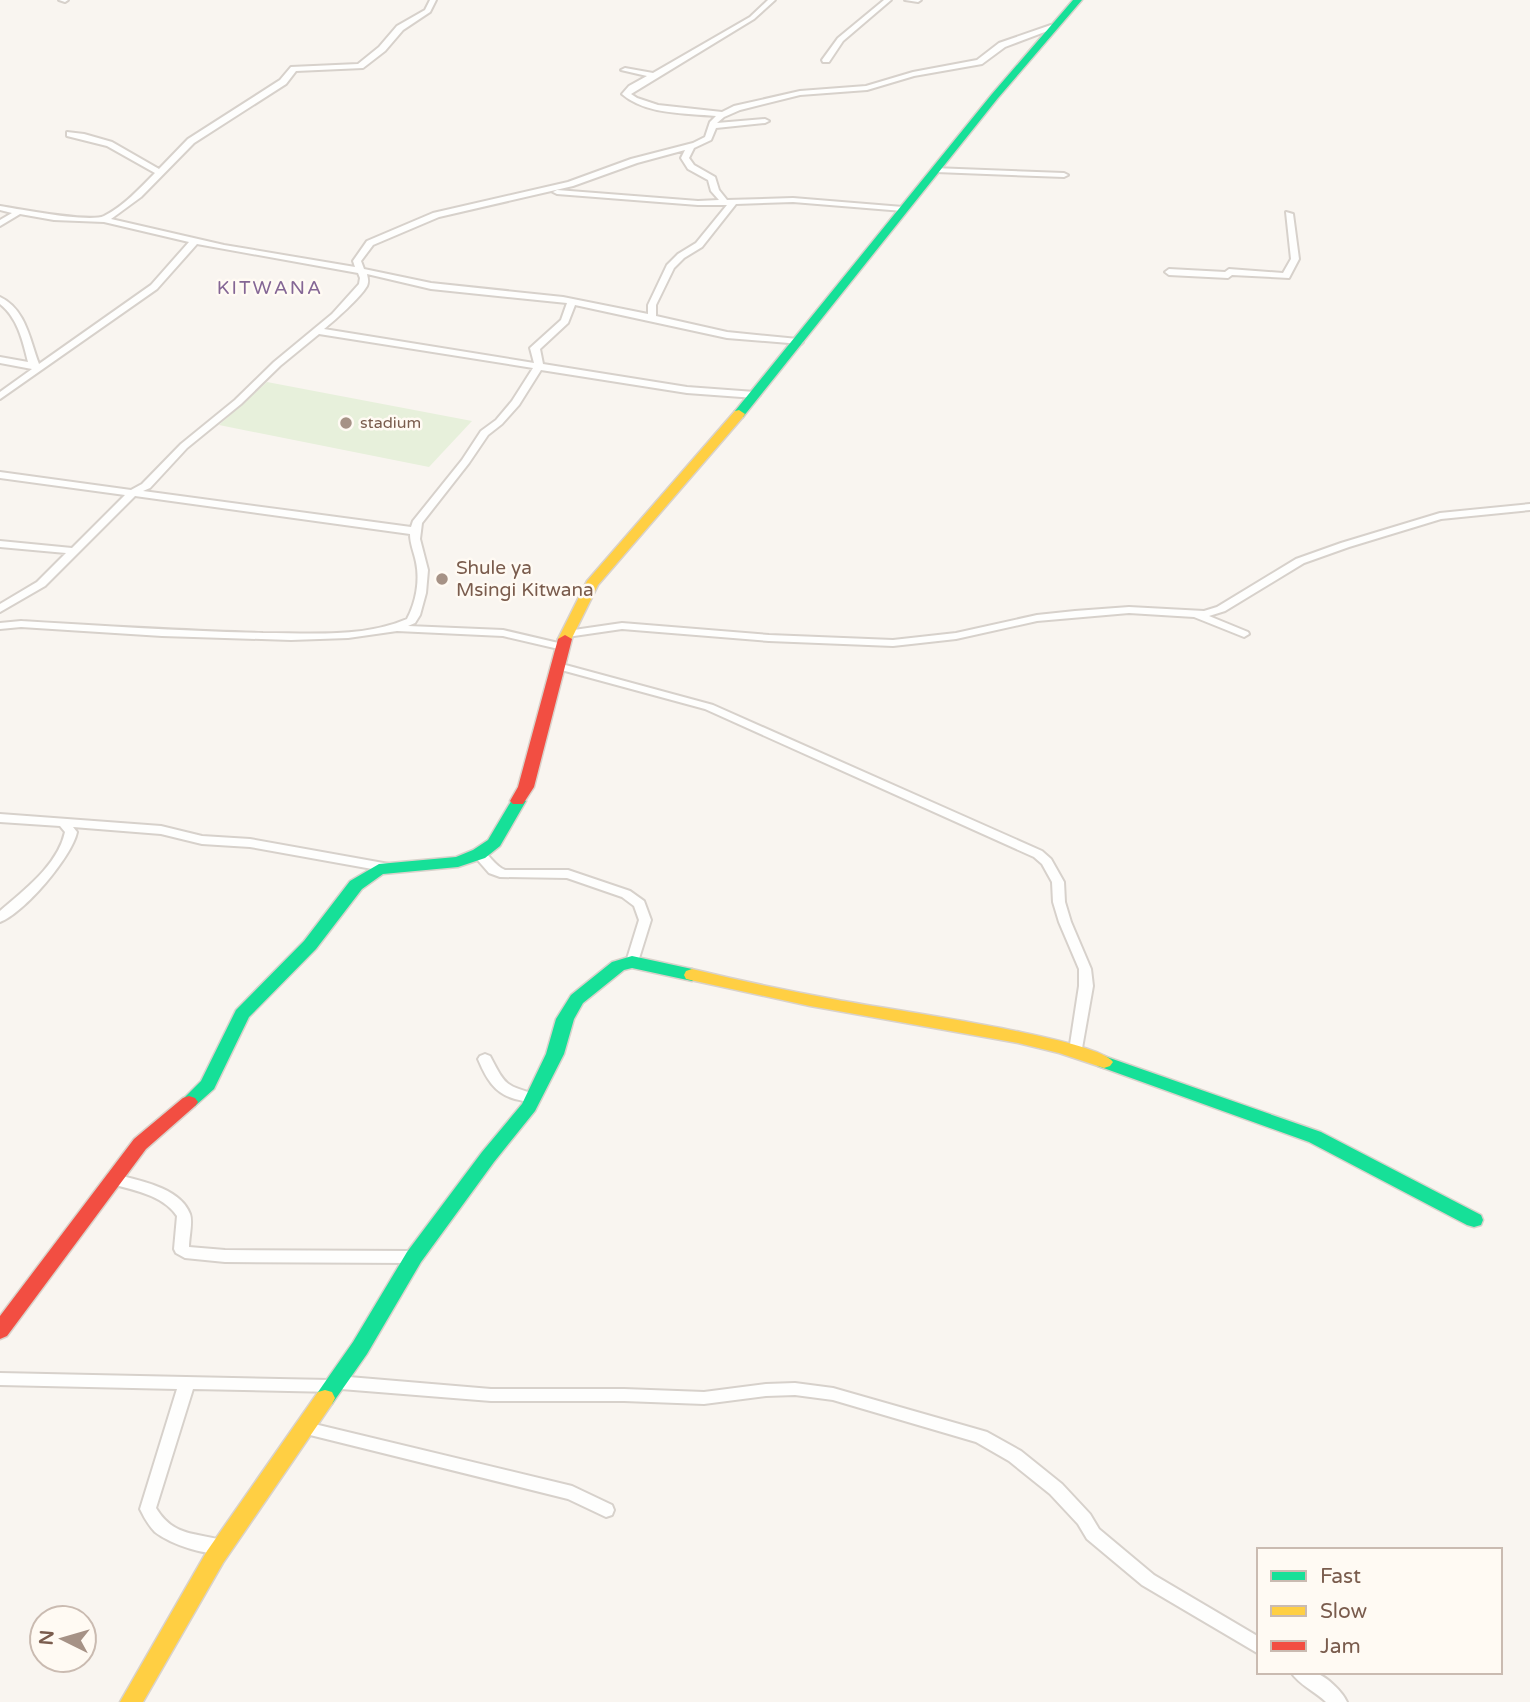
<svg xmlns="http://www.w3.org/2000/svg" width="1530" height="1702" viewBox="0 0 1530 1702" font-family="'Varela Round',sans-serif">
  <style>
    .green { fill: #e7f0db }
    .lines { fill: none; stroke-linecap: round; stroke-linejoin: round }
    .street-casing { stroke: #d7d1cb; stroke-width: 4 }
    .fast-casing { stroke: #d9d2cb; stroke-width: 3 }
    .slow-casing { stroke: #d9d2cb; stroke-width: 3 }
    .jam-casing { stroke: #d9d2cb; stroke-width: 3 }
    .street { fill: #fefefd; fill-rule: evenodd }
    .fast { fill: #16e098; fill-rule: evenodd }
    .slow { fill: #ffcf43; fill-rule: evenodd }
    .jam { fill: #f24e42; fill-rule: evenodd }
    .poi-dot { fill: #a69286; stroke: #fffaf3; stroke-width: 2.5 }
    .labels { text-anchor: middle; dominant-baseline: central; stroke-width: 5; stroke-linejoin: round; paint-order: stroke }
    .far-poi-label { font-size: 16px; fill: #7a5c4d; stroke: #fffaf3; text-anchor: start }
    .far-quarter-label { font-size: 19px; letter-spacing: 2px; fill: #846695; stroke: #fffaf3 }
    .poi-label { font-size: 19px; fill: #7a5c4d; stroke: #fffaf3; text-anchor: start }
  </style>
  <rect width="100%" height="100%" fill="#f9f5f0"/>
  <path class="green" d="M267,382L472,421L429,467L219,425Z"/>
  <g class="lines">
    <defs>
      <g id="street">
        <path d="M59,0H68L65,2Z"/>
        <path d="M430,0H436L430,12L403,30L385,51L363,68L296,71L286,84L194,143L141,197L111,219L224,245L355,267L353,261L367,241L433,213L568,182L631,159L693,143L705,137L710,122L716,116C686,113 646,115 622,94L629,86L647,76L621,70L625,68L653,73L750,17L768,0H775L754,19L631,94L637,98L658,105L722,112L734,106L800,91L866,86L913,72L977,60L999,43L1051,25L1058,27L1005,47L982,64L914,76L867,90L800,95L740,110L724,117L717,123L765,119L769,121L765,123L716,128L711,140L694,148L689,158L694,165L715,177L719,190L727,200L793,198L903,207L907,209L903,211L793,202L736,204L702,247L684,258L674,268L656,305V316L727,332L798,339L803,342L801,344L727,338L575,305L568,323L540,349L543,364L687,387L755,392L760,395L755,398L687,393L541,370L519,405L502,424L488,435L469,463L422,523L420,539L428,570L426,593L420,615L415,623L408,626L503,630L567,645L568,647L567,649L563,650L503,636L397,631L348,638L291,640L162,636L21,627L0,629V623L21,621C102,626 182,631 263,633C310,633 363,638 407,619C416,602 420,581 416,562C414,552 410,544 410,534L135,496L45,586L0,612V604L37,582L66,553L0,547V541L72,548L125,495L0,478V472L131,490L142,484L181,444L235,400L274,362L332,314L359,284L360,278L358,273L197,244L157,289L0,399V392L32,369L0,363V357L28,362C23,342 18,318 0,304V297C26,309 30,341 39,364L151,285L189,242L104,222L54,220L20,214L0,226V220L12,213L0,210V206C19,209 89,223 104,216C124,206 140,188 155,173L107,146L67,136V132L84,134L112,142L159,169L188,139L280,80L291,67L358,64L379,47L397,26L425,10ZM685,150L681,158L688,169L708,180L711,191L719,200L698,201L557,190L553,192L557,194L698,205H727L696,243L678,254L667,265L648,305V314L563,297L431,283L364,269L361,261L373,245L439,217L573,186L637,163ZM367,274L431,289L567,303L561,320L530,348L534,363L324,329C335,320 360,298 367,286C369,281 368,279 367,274ZM319,334L533,368L512,401L496,420L481,431L462,460L413,521L411,527L143,491L150,488L187,448L241,404L280,366Z"/>
        <path d="M884,0H891L843,41L829,62H823L822,60L838,38Z"/>
        <path d="M905,0H921L918,2Z"/>
        <path d="M933,168L1064,173L1068,175L1064,177L936,172H933Z"/>
        <path d="M1286,212L1293,214L1299,259L1289,278L1232,275L1228,278L1169,275L1165,272L1169,269L1225,272L1229,269L1283,273L1291,259Z"/>
        <path d="M1530,504V510L1441,519L1349,547L1304,563L1225,611L1209,616L1248,632L1249,634L1244,637L1194,617L1129,613L1037,621L956,639L893,646L769,641L622,629L567,637L562,634L567,631L622,623L769,635L893,640L956,633L1037,615L1075,611L1129,607L1204,611L1217,607L1296,559L1341,543L1440,513Z"/>
        <path d="M558,663L713,705L1042,851L1051,859L1064,882L1065,902L1071,922L1091,969L1093,986L1081,1054H1071L1069,1051L1079,986V969L1059,922L1053,902L1052,882L1042,864L1034,857L705,709L554,668L552,666L554,664Z"/>
        <path d="M0,814L161,826L202,836L250,839L389,864L395,868L389,872L250,847L202,844L161,834L73,827L77,832C72,857 23,914 0,922V911C24,890 58,865 65,832L60,826L0,822Z"/>
        <path d="M479,850C490,853 494,866 505,870H568L630,891L644,901L651,920L637,965L632,966L626,962L639,920L634,906L622,897L567,878L500,877L489,873L475,857L473,854Z"/>
        <path d="M485,1054L490,1056C506,1086 504,1085 538,1095L540,1098L538,1101C530,1103 523,1101 515,1099C494,1093 486,1078 478,1059L480,1056Z"/>
        <path d="M113,1174C137,1180 180,1187 190,1214C193,1222 189,1237 189,1247L225,1250L414,1251L419,1253L421,1257L419,1261L414,1263L225,1262L185,1258L176,1253L174,1249L177,1216C162,1194 132,1190 108,1183L106,1179L108,1175Z"/>
        <path d="M0,1373L330,1380L337,1376L491,1389H624L704,1392L766,1384L795,1383L833,1388L987,1432L1021,1451L1062,1484L1090,1514L1099,1529L1154,1575L1259,1637V1654L1142,1585L1087,1539L1078,1524L1050,1494L1009,1461L976,1442L833,1400L795,1395L766,1396L704,1404L624,1401H491L341,1389L335,1392L193,1389L156,1508C175,1539 199,1532 228,1542L230,1547L228,1552C210,1558 170,1544 155,1532C148,1525 144,1517 140,1509L177,1389L0,1385Z"/>
        <path d="M306,1422L572,1486L612,1505L614,1510L612,1515L606,1517L568,1499L306,1434L300,1433L298,1428L300,1423Z"/>
        <path d="M1291,1672C1299,1672 1309,1670 1316,1673C1327,1677 1342,1691 1347,1702H1326C1316,1692 1298,1684 1291,1672Z"/>
      </g>
      <g id="fast">
        <path d="M1073,0H1082L998,98L743,417H735V411L992,94Z"/>
        <path d="M518,796L526,801L500,846L485,858L458,867L383,874L362,889L316,949L249,1017L214,1089L195,1106H183L180,1102L201,1081L236,1010L304,941L350,881L379,864L456,857L473,850L488,840L513,798Z"/>
        <path d="M632,956L692,969L700,975L692,981L632,968L624,970L583,1003L574,1019L564,1054L535,1111L494,1162L421,1262L367,1354L332,1404L325,1406L318,1404L315,1398L318,1392L353,1342L407,1252L482,1152L522,1104L546,1054L556,1019L571,995L612,962Z"/>
        <path d="M1104,1056L1321,1132L1481,1215L1483,1220L1481,1225L1474,1227L1467,1225L1309,1142L1098,1066L1095,1062L1098,1058Z"/>
      </g>
      <g id="slow">
        <path d="M739,410L745,414L743,417L598,585L570,642H560L558,639L587,581L735,411Z"/>
        <path d="M692,969C741,981 789,991 838,1000C879,1008 1097,1038 1113,1062L1110,1066L1104,1068L1059,1053L1018,1043L810,1006L686,979L684,975L686,971Z"/>
        <path d="M325,1390L332,1392L335,1398L332,1404L223,1563L143,1702H120L207,1551L318,1392Z"/>
      </g>
      <g id="jam">
        <path d="M565,635L572,639L534,787L523,804H513L510,801L518,787L558,639Z"/>
        <path d="M189,1096L195,1098L198,1102L195,1106L146,1149L7,1336L0,1339V1316L134,1139L183,1098Z"/>
      </g>
    </defs>
    <use href="#street" class="street-casing"/>
    <use href="#fast" class="fast-casing"/>
    <use href="#slow" class="slow-casing"/>
    <use href="#jam" class="jam-casing"/>
    <use href="#street" class="street"/>
    <use href="#fast" class="fast"/>
    <use href="#slow" class="slow"/>
    <use href="#jam" class="jam"/>
  </g>
  <g class="poi-dot">
    <circle cx="346" cy="423" r="7"/>
    <circle cx="442" cy="579" r="7"/>
  </g>
  <g class="labels">
    <g class="far-poi-label">
      <text x="360" y="423">stadium</text>
    </g>
    <g class="far-quarter-label">
      <text x="270" y="288">KITWANA</text>
    </g>
    <g class="poi-label">
      <text x="456" y="568">Shule ya<tspan x="456" dy="22">Msingi Kitwana</tspan></text>
    </g>
  </g>
  <rect x="1257" y="1548" width="245" height="126" fill="#fffaf3" stroke="#cabbb1" stroke-width="2"/>
  <rect x="1271" y="1571" width="35" height="10" fill="#16e098" stroke="#cabbb1" stroke-width="2"/>
  <text x="1320" y="1583" font-size="21" fill="#7a5c4d">Fast</text>
  <rect x="1271" y="1606" width="35" height="10" fill="#ffcf43" stroke="#cabbb1" stroke-width="2"/>
  <text x="1320" y="1618" font-size="21" fill="#7a5c4d">Slow</text>
  <rect x="1271" y="1641" width="35" height="10" fill="#f24e42" stroke="#cabbb1" stroke-width="2"/>
  <text x="1320" y="1653" font-size="21" fill="#7a5c4d">Jam</text>
  <g transform="translate(63 1639) rotate(275)"><circle r="33" fill="#fffaf3" stroke="#cabbb1" stroke-width="2"/>
  <path d="M0-5L12 26L0 18L-12 26Z" fill="#a69286"/>
  <text y="-10" font-size="19" font-weight="bold" text-anchor="middle" fill="#7a5c4d">N</text>
  </g>
</svg>
